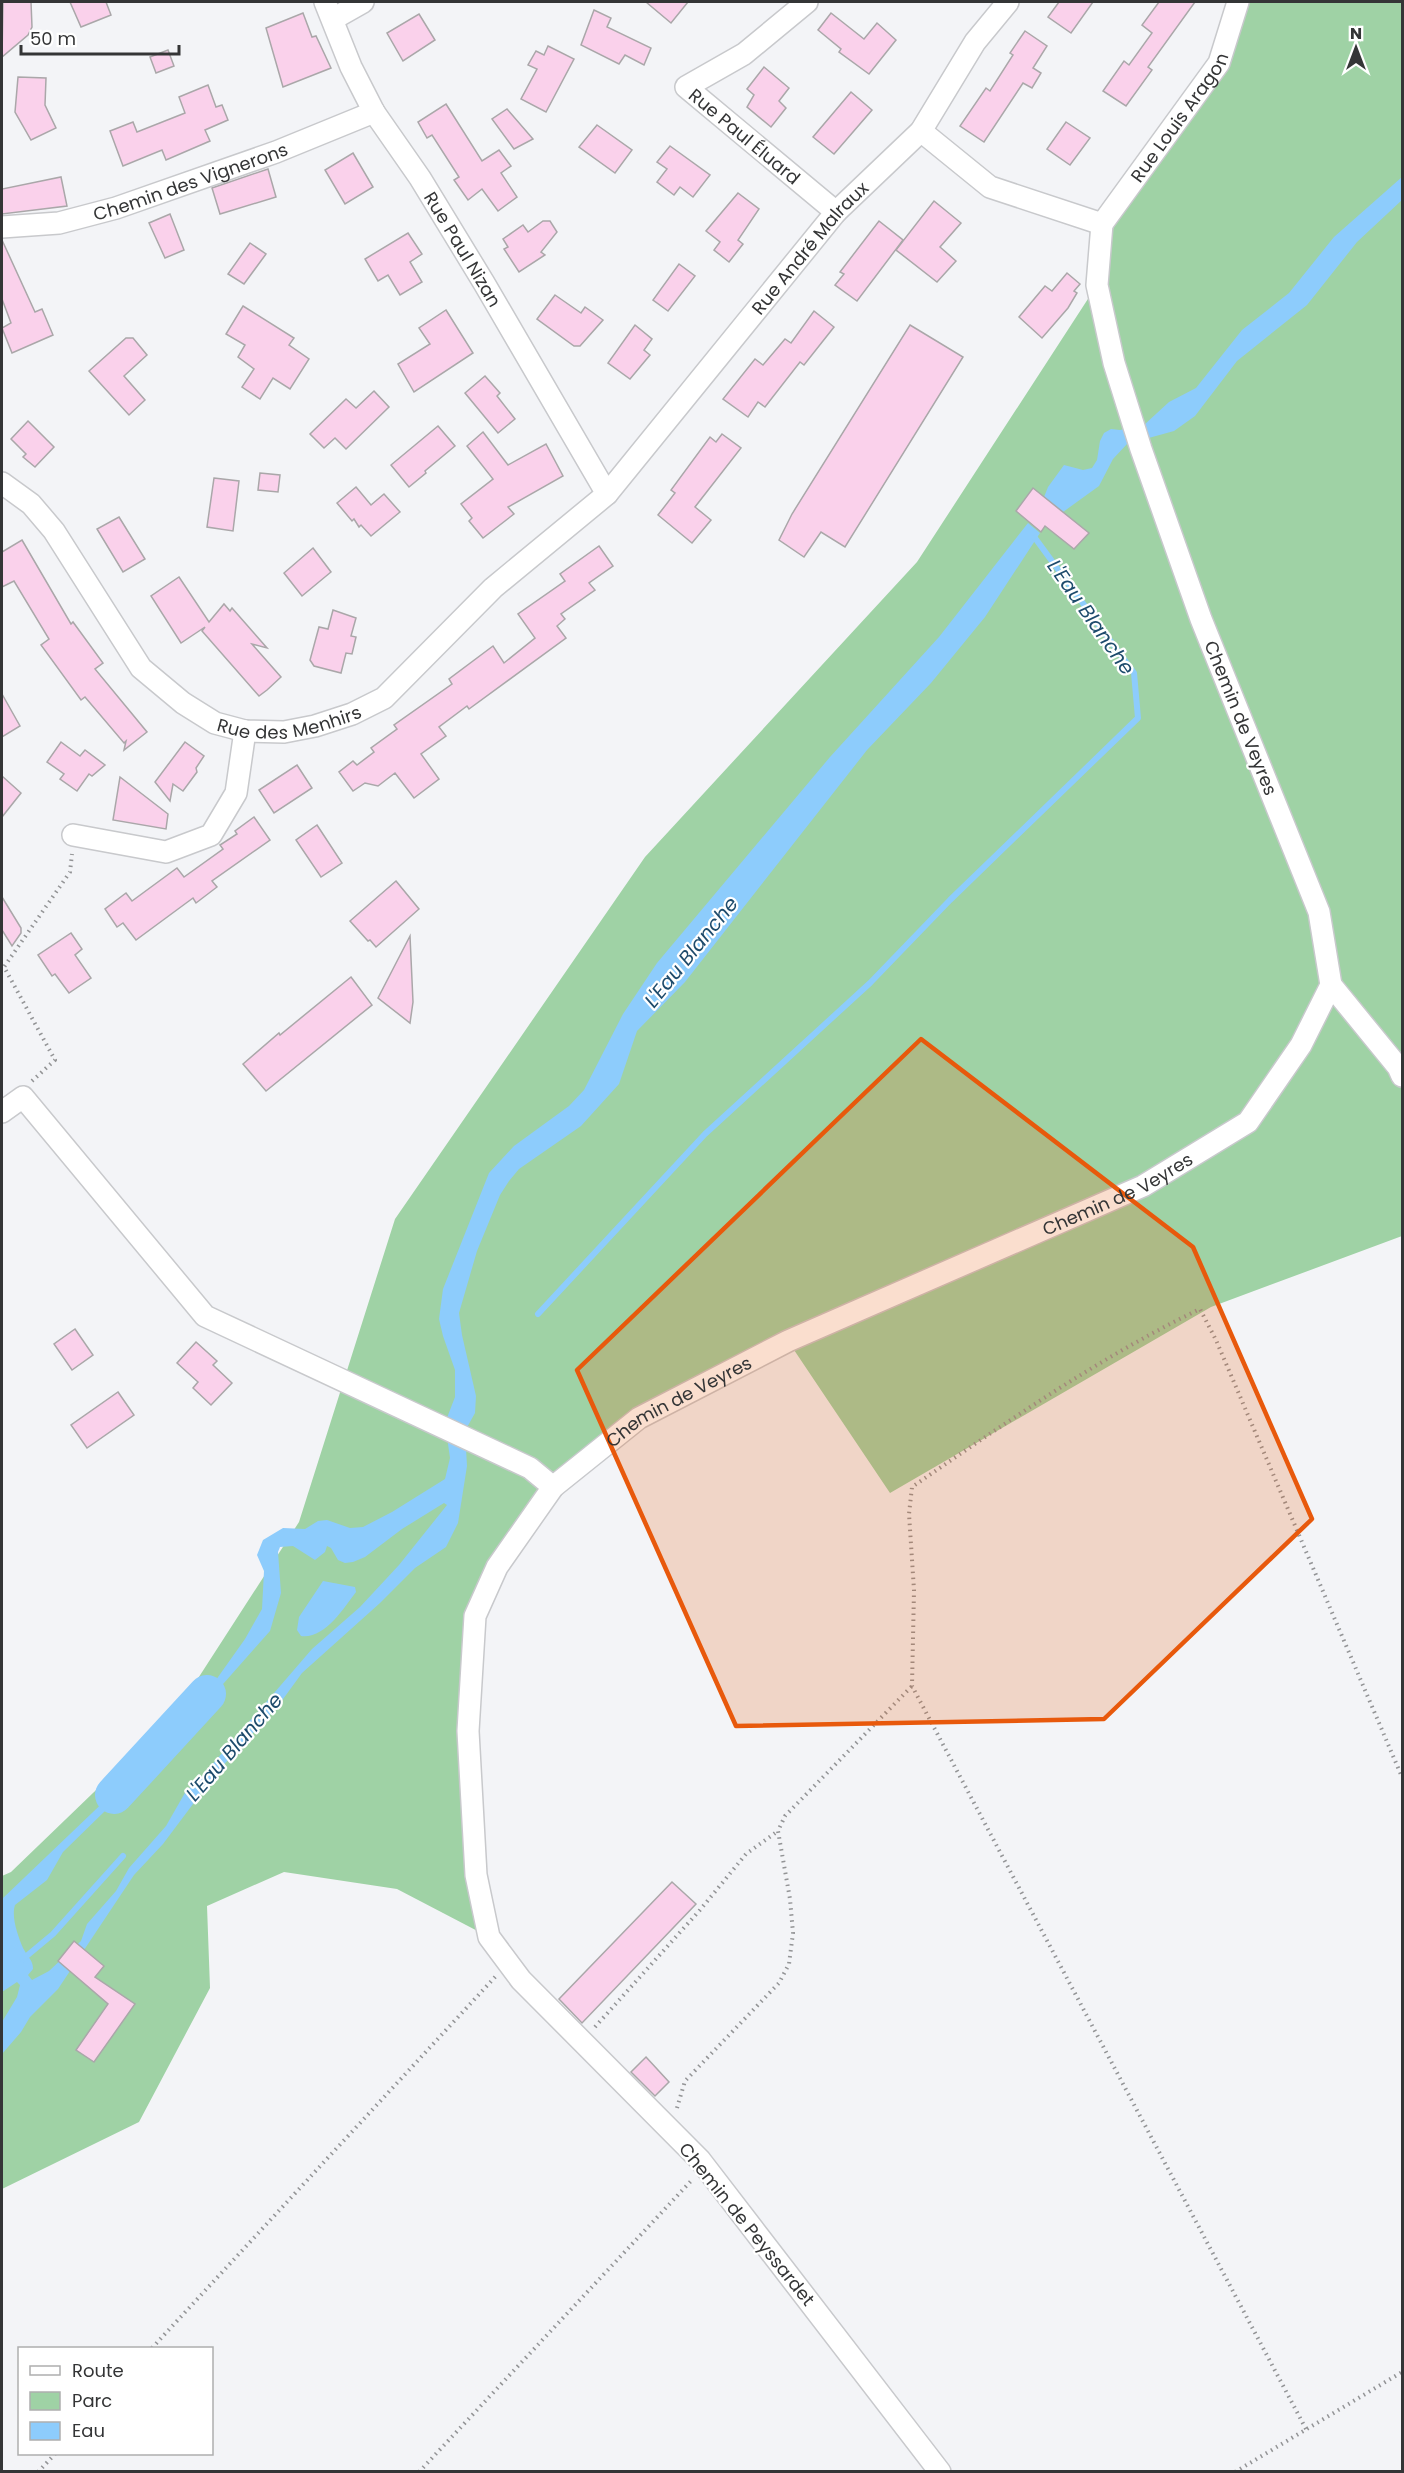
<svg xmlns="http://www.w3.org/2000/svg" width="1404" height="2473" viewBox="0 0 1404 2473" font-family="Poppins,sans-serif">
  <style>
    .green { fill: #9fd2a5 }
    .water { fill: #8dccfc; fill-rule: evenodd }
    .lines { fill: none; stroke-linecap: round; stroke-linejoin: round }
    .stream { stroke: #8dccfc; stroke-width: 6 }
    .river { stroke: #8dccfc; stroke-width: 38 }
    .building { fill: #fad1eb; stroke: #aaa7a9; stroke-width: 1.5 }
    .minor-casing { stroke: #c8c9cc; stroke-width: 24 }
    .path { stroke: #939496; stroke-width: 4; stroke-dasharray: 1.5 4.5; stroke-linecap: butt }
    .minor { stroke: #fff; stroke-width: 21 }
    .marked { fill: #e8590c; fill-opacity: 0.2; stroke: #e8590c; stroke-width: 4.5; stroke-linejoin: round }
    .labels { text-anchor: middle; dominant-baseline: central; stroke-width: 4.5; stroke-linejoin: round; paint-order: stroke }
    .street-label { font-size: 18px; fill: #343536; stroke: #fff }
    .water-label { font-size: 20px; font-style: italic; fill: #1d4b6c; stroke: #fff }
  </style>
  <rect width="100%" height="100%" fill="#f3f4f7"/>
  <path class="green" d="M1238,2H1402V1236L1211,1307L890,1493L788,1341L639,1418L553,1487L475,1616L468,1731L489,1937L397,1889L284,1872L207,1906L210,1988L139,2122L2,2189V1876L11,1872L175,1714L299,1522L395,1219L645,857L917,562L1097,285L1102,224L1219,63Z"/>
  <g class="water">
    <path d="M1402,177V200L1357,242L1307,305L1237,361L1195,416L1174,431L1127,444L1113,459L1099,486L1063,512L1044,497L1048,487L1064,465L1083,470L1092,468L1097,460L1100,441L1104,433L1111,429L1120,430L1144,425L1169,402L1196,388L1242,330L1289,293L1334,237Z"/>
    <path d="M1028,523L1040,533L985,617L931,683L867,750L685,982L637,1031L619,1084L581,1126L519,1169L509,1181L500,1195L477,1251L459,1313L462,1335L476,1396L475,1413L465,1431L467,1466L458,1523L446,1547L415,1568L380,1603L302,1673L278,1706L217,1772L163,1844L134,1875L58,1989L30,2017L21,2032L2,2054V2022L17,1997L20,1985L17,1982L2,1992V1899L160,1748L186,1713L206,1694L245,1639L262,1609L264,1571L257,1555L263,1540L283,1528L305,1529L318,1521L327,1520L350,1528L363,1527L392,1512L445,1479L450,1458L445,1423L455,1397V1370L443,1336L439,1319L443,1289L489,1173L514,1146L569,1106L584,1090L623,1014L657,963L830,757L939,637ZM444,1503L447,1505L399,1565L360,1607L312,1649L198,1781L186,1791L166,1826L129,1868L116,1891L87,1924L81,1941L49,1971L32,1980L28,1975L33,1969C33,1960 27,1956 23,1948C18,1936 11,1917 15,1905L47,1880L63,1852L148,1769L270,1631L281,1593L278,1552L280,1547L293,1546L315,1560L325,1552L327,1546L331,1548L338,1560L345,1563L353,1562L365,1557L402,1529Z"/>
    <path d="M323,1581L355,1587L356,1592C343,1609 325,1639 301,1636L297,1630L299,1617Z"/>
  </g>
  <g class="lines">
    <g class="stream">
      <path d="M538,1314L705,1134L870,983L950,900L1138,718L1134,673L1035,538"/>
      <path d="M23,1959L53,1934L123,1856"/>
    </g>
    <path class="river" d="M114,1795L207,1694"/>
  </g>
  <g class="building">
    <path d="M3,2H31L32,27L28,35L2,57Z"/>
    <path d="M70,2H106L111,15L81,27Z"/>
    <path d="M646,2H688L671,23Z"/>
    <path d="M1059,2H1093L1071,33L1048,17Z"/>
    <path d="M1159,2H1195L1148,67L1152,70L1126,106L1103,91L1124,61L1129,65L1152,33L1142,25Z"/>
    <path d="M594,10L611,18L607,27L651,48L644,65L625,55L619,64L581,45Z"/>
    <path d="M303,13L312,37L316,36L331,68L283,87L266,28Z"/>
    <path d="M831,13L864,39L877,23L896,40L869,74L839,52L841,49L818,30Z"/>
    <path d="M419,14L435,40L403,61L387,33Z"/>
    <path d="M1025,31L1047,46L1033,68L1041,73L1032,88L1023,83L984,142L960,126L986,88L990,91L1013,55L1010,53Z"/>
    <path d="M548,46L574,59L546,112L521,99L537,69L528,65L536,51L544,55Z"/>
    <path d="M168,50L174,66L156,73L150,57Z"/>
    <path d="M764,67L789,88L779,101L786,108L771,127L747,107L754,95L747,89Z"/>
    <path d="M18,77L46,78L45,105L56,128L31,140L15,112Z"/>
    <path d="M208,85L216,107L222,105L228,120L205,130L210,141L166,160L162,150L123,166L110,131L133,122L137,132L185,113L179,97Z"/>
    <path d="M851,92L872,110L834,154L813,137Z"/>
    <path d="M446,104L482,161L499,150L511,166L501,173L517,197L498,211L482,189L468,200L454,180L459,177L432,135L427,138L418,122Z"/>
    <path d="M507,109L533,139L514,149L492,119Z"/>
    <path d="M1066,122L1090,138L1070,165L1047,149Z"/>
    <path d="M597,125L632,150L615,173L579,147Z"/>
    <path d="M670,146L710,175L693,197L680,187L674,195L657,182L667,169L657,162Z"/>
    <path d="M353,153L373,187L345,204L325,170Z"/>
    <path d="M268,169L276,197L220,214L212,188Z"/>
    <path d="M61,177L67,206L2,214V189Z"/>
    <path d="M738,193L759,209L738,240L743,244L729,262L714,250L720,242L706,231Z"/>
    <path d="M934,201L961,223L940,247L956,261L937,282L896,250Z"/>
    <path d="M170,214L184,250L165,258L149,223Z"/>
    <path d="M543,221H550L557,232L541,252L545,255L519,272L504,249L508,247L503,239L523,225L528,232Z"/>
    <path d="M879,221L903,240L857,301L835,285L844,274L840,272Z"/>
    <path d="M408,233L422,254L410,262L422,282L400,295L388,275L378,281L365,259Z"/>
    <path d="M2,240L35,312L42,309L53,335L12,353L2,328L11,323L2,299Z"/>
    <path d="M250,243L266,254L244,284L228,274Z"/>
    <path d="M679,264L695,276L668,311L653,300Z"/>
    <path d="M1067,273L1080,284L1074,291L1077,293L1068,308L1042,338L1019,317L1045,286L1052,291Z"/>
    <path d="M555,295L581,313L585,307L603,320L580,346H574L537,319Z"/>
    <path d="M243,306L294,338L289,345L309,359L290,389L273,378L260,399L242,387L254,369L238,357L245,345L226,334Z"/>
    <path d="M446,310L473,353L414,392L398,364L430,344L419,328Z"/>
    <path d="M814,311L834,327L804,365L800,362L765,407L758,402L748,417L723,399L755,359L763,365L785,339L791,343Z"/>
    <path d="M635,325L652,339L644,350L650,355L630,379L608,363Z"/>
    <path d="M910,325L963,357L845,547L821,532L804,557L779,540L792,514Z"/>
    <path d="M126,338H133L147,355L124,376L145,400L129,415L89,371Z"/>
    <path d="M485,376L500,393L497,396L515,419L498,433L465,393Z"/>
    <path d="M374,391L389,407L346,449L335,438L324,448L310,434L346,399L356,408Z"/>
    <path d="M28,421L54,447L35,467L23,457L26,454L11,439Z"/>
    <path d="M438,426L455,446L425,471L426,473L409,487L391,465Z"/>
    <path d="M483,432L508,465L546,444L563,476L508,507L514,514L483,538L469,521L472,518L461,504L493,479L467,446Z"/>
    <path d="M722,434L741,448L695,507L711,520L692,543L658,515L675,493L671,490L710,437L716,442Z"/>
    <path d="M260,473L280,475L278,492L258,490Z"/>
    <path d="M214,478L239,481L233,531L207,527Z"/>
    <path d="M356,487L371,505L384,494L400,512L371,536L361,525L359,527L354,519L352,521L337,503Z"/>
    <path d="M1033,488L1089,533L1074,549L1045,526L1041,532L1016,511Z"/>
    <path d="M119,517L145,559L123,572L97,529Z"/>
    <path d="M22,540L71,624L73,622L103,663L95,669L147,732L124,750L126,741L124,743L85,697L81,700L41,645L49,639L14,581L2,587V552Z"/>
    <path d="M599,546L613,566L589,583L595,590L561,614L565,619L557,626L566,638L469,709L467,706L439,727L446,736L421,754L439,779L414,798L395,773L378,786L365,783L353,791L339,772L353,761L357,765L374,752L371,748L397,729L394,725L452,684L449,679L493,646L504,663L535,638L518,614L565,581L560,574Z"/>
    <path d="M313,548L331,572L302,596L284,573Z"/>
    <path d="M179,577L209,622L224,604L230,611L232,608L267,648L252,644L281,677L267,690L259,696L202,631L205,627L181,643L151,596Z"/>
    <path d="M333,610L356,618L351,636L356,637L352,654L346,653L341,673L314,666L310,660L319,627L328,629Z"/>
    <path d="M2,694L20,726L2,737Z"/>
    <path d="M61,742L80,756L85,750L105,765L92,776L89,774L77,791L60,779L64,774L47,762Z"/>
    <path d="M185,742L204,756L196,768L197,772L183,791L173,784L170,801L155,782Z"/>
    <path d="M297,765L312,788L274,813L259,790Z"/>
    <path d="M2,776L21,793L2,817Z"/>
    <path d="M120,777L168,814L166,829L113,820Z"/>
    <path d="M254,817L270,840L212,881L217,887L196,903L193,898L136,940L123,923L117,927L105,909L126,893L132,901L177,868L184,877L223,849L220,845L237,834L235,831Z"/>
    <path d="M317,825L342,863L321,877L296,840Z"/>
    <path d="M396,881L419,909L376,947L370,940L368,941L350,921Z"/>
    <path d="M2,897L21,928V933L12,946L2,930Z"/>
    <path d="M71,933L82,949L75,955L91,978L69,993L55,974L52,976L38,955Z"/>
    <path d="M410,936L413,1002L410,1023L378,998Z"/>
    <path d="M351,977L372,1005L266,1091L243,1064L279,1033L280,1035Z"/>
    <path d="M75,1329L93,1355L72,1370L54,1344Z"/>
    <path d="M196,1342L217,1361L213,1365L232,1383L211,1405L193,1388L198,1382L177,1363Z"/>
    <path d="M118,1392L134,1415L87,1448L71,1425Z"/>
    <path d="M672,1882L696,1904L582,2023L559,1999Z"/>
    <path d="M74,1941L104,1966L95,1977L135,2004L94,2062L76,2050L108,2004L58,1961Z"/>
    <path d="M646,2057L669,2082L655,2096L631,2072Z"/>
  </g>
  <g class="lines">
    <defs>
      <g id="minor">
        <path id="s1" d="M325,2L351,67L374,112L420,178L484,283L607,494"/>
        <path id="s2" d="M807,2L744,54L686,87L836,212"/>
        <path d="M333,19L363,2"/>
        <path d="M921,131L990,187L1102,224"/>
        <path id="s3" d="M1102,224L1219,63L1238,2"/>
        <path id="s4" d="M2,227L59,223L116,208L276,152L374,112"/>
        <path id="s5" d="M2,483L31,504L54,531L141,668L183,703L215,723L245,731L284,732L315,726L352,714L384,698L493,588L607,494L836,212L921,131L975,42L1008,2"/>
        <path d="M73,835L166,852L211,835L236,793L245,731"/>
        <path d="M1331,985L1398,1067L1402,1076"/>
        <path d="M2,1112L23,1097L205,1316L530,1468L553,1487"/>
        <path id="s6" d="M940,2472L700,2160L521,1980L489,1937L476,1875L468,1731L475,1616L497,1567L553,1487L639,1418L788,1341L1143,1186L1248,1122L1301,1045L1331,985L1319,912L1201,619L1141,449L1114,363L1097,285L1102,224"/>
      </g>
    </defs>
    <use href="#minor" class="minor-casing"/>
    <g class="path">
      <path d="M32,1081L55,1060L4,967L70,872L72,854"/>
      <path d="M595,2027L700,1910L746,1854L778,1831"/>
      <path d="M677,2108L685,2081L779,1983L789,1964L793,1933L790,1899L778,1831L785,1816L912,1686"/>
      <path d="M152,2348L496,1976"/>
      <path d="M1306,2429L912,1686L914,1590L909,1514L912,1487C1004,1424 1098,1358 1200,1309L1216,1340L1402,1777"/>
      <path d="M38,2472L55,2454"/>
      <path d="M419,2472L691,2181"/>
      <path d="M1235,2472L1402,2372"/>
    </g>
    <use href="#minor" class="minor"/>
  </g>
  <path class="marked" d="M921,1039L1193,1247L1312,1519L1104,1719L736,1726L577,1370Z"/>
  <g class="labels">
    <g class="street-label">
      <text stroke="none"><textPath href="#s3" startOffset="132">Rue Louis Aragon</textPath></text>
      <text stroke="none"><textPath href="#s2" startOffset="225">Rue Paul Éluard</textPath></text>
      <text stroke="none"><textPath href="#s4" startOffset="195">Chemin des Vignerons</textPath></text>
      <text stroke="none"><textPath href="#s1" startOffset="284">Rue Paul Nizan</textPath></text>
      <text stroke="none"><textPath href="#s5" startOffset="1124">Rue André Malraux</textPath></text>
      <text stroke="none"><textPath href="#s5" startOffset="402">Rue des Menhirs</textPath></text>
      <text transform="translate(1241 718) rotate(68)">Chemin de Veyres</text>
      <text stroke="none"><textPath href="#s6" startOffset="1814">Chemin de Veyres</textPath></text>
      <text stroke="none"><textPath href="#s6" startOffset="1328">Chemin de Veyres</textPath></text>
      <text transform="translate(747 2224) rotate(51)">Chemin de Peyssardet</text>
    </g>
    <g class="water-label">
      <text transform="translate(1091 617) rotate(55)">L'Eau Blanche</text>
      <text transform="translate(691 952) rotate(-51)">L'Eau Blanche</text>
      <text transform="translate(234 1747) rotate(-49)">L'Eau Blanche</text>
    </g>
  </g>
  <rect width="1404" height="2473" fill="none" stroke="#343536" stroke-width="6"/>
  <rect x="18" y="2347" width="195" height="108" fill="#ffffff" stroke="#aeaeaf" stroke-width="1.5"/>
  <rect x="30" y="2366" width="30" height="9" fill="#ffffff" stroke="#aeaeaf" stroke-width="1.5"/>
  <text x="72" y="2377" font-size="18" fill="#343536">Route</text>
  <rect x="30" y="2392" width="30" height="18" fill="#9fd2a5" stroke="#aeaeaf" stroke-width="1.5"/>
  <text x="72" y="2407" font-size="18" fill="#343536">Parc</text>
  <rect x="30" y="2422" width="30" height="18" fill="#8dccfc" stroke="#aeaeaf" stroke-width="1.5"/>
  <text x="72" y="2437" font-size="18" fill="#343536">Eau</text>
  <g transform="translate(1356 48)" stroke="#ffffff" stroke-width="4.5" paint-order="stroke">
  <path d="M0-4.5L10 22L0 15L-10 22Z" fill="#343536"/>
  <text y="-9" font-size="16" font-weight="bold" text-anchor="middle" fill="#343536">N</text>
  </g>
  <path d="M21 45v9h158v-9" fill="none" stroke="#343536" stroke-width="3"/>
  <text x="30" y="45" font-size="18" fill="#343536" stroke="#ffffff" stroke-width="4.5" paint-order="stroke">50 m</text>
</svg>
